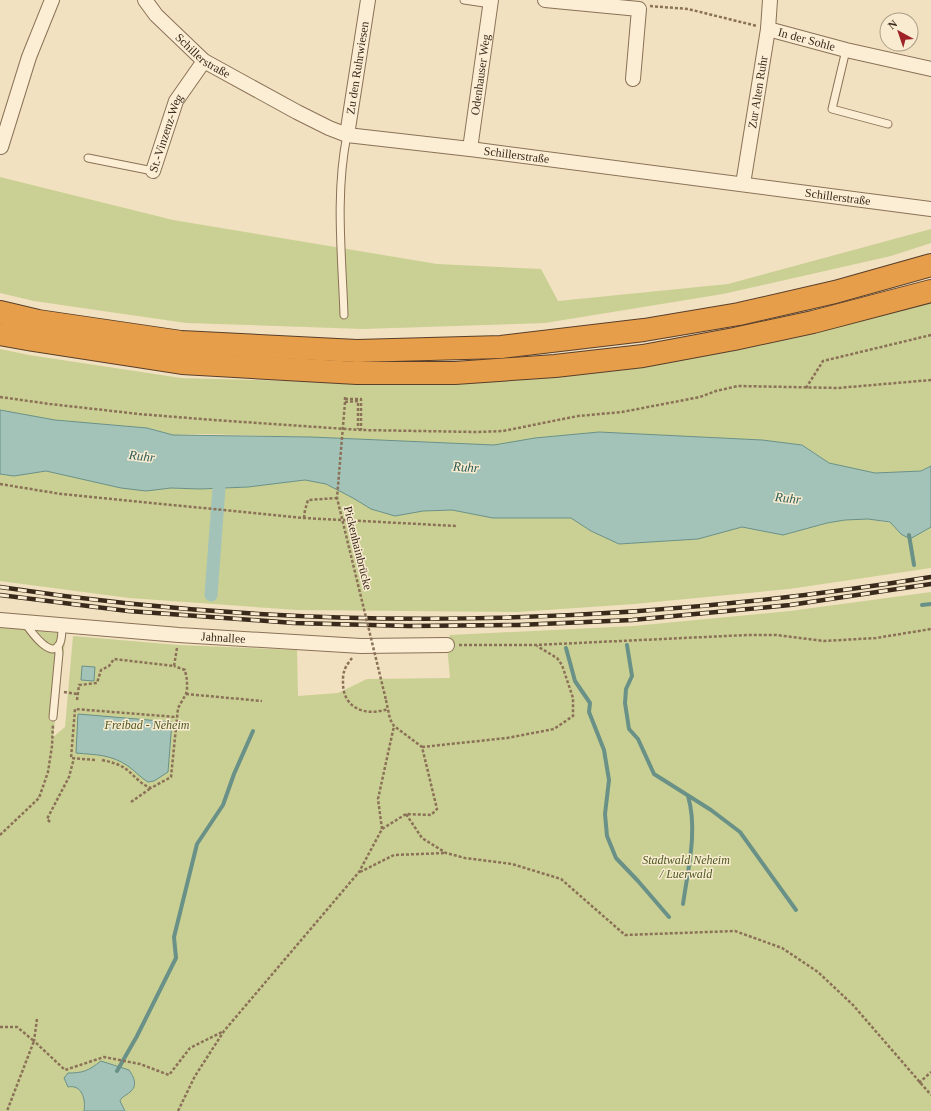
<svg xmlns="http://www.w3.org/2000/svg" width="931" height="1111" viewBox="0 0 931 1111" font-family="Georgia,serif">
  <style>
    .green { fill: #cad093 }
    .water { fill: #a3c3b9; stroke: #699187 }
    .lines { fill: none; stroke-linecap: round; stroke-linejoin: round }
    .stream { stroke: #699187; stroke-width: 4 }
    .canal { stroke: #a3c3b9; stroke-width: 13 }
    .service-casing { stroke: #8b7157; stroke-width: 9 }
    .minor-casing { stroke: #8b7157; stroke-width: 16 }
    .motorway-casing { stroke: #593f2b; stroke-width: 24 }
    .path { stroke: #8b7157; stroke-width: 2.5; stroke-dasharray: 3 2; stroke-linecap: butt }
    .service { stroke: #fbeed4; stroke-width: 7 }
    .minor { stroke: #fbeed4; stroke-width: 14 }
    .motorway { stroke: #e79e4a; stroke-width: 22 }
    .rail-casing { stroke: #3a2a1c; stroke-width: 4.5 }
    .rail { stroke: #f8ebd0; stroke-width: 3; stroke-dasharray: 9; stroke-linecap: butt }
    .path-bridge { stroke: #8b7157; stroke-width: 2.5; stroke-dasharray: 3 2; stroke-linecap: butt }
    .labels { text-anchor: middle; dominant-baseline: central; stroke-width: 3; stroke-linejoin: round; paint-order: stroke }
    .street-label { font-size: 12px; fill: #3a2a1c; stroke: #f8ebd0 }
    .park-label { font-size: 12px; font-style: italic; fill: #4b5821; stroke: #f8ebd0 }
    .water-label { font-size: 13px; font-style: italic; fill: #2a5b56; stroke: #f8ebd0 }
  </style>
  <rect width="100%" height="100%" fill="#f1e1c0"/>
  <g class="green">
    <path d="M0,177L173,220L437,264L541,269L558,301L728,284L931,229V243L891,256L723,294L545,323L363,329L186,323L34,301L0,293Z"/>
    <path d="M931,302V466L921,471L875,473L829,463L802,445L762,440L599,432L535,438L494,445L311,437L204,434L173,435L148,428L55,420L0,411V349L29,355L181,378L362,383L563,374Z"/>
    <path d="M46,471L122,488L146,491L172,488L200,489L248,487L305,480L326,484L353,498L371,509L395,516L423,511L452,510L493,518H571L591,531L619,544L698,539L742,526L783,535L827,523L845,520L868,519L891,523L901,534H919L931,527V568L789,589L634,604L518,612L297,610L129,598L0,581V474L14,476Z"/>
    <path d="M931,592V1111H125L120,1101L122,1097L129,1093L101,1061C88,1071 83,1073 68,1073L66,1080L68,1087C82,1084 86,1100 84,1111H0V627L66,634L53,737L65,727L73,636L178,645L297,650L298,696L338,693L367,679L450,678L447,645L450,635L633,626L790,611Z"/>
  </g>
  <g class="water">
    <path d="M0,410L55,420L147,428L173,435L311,437L494,445L535,438L599,432L762,440L802,445L829,463L875,473L921,471L931,466V527L910,539L901,534L890,522L868,519L845,520L827,523L783,535L742,527L698,539L619,544L591,531L571,518H493L452,510L423,511L395,516L371,509L353,498L326,484L305,480L248,487L200,489L171,488L146,491L121,488L46,471L14,476L0,474Z"/>
    <path d="M82,666L95,667L94,681L81,680Z"/>
    <path d="M78,714L172,722L168,772L154,781L148,782C141,778 135,771 128,766C110,754 96,755 76,753Z"/>
    <path d="M101,1061L129,1070C134,1077 138,1086 130,1092C126,1096 122,1096 120,1101L125,1111H84C86,1100 82,1084 68,1087L64,1078L68,1073C83,1073 88,1071 101,1061Z"/>
  </g>
  <g class="lines">
    <g class="stream">
      <path d="M909,535L914,565"/>
      <path d="M922,605L931,604"/>
      <path d="M627,645L632,676L626,689L625,703L629,729L638,739L654,774L711,810L740,832L796,910"/>
      <path d="M566,648L575,681L590,703L589,712L604,750L609,780L605,814L607,836L616,858L638,881L669,917"/>
      <path d="M683,904C688,869 698,830 688,796"/>
      <path d="M117,1071L137,1036L176,958L174,937L197,844L223,805L234,774L253,731"/>
    </g>
    <path class="canal" d="M211,595L219,488"/>
    <defs>
      <g id="service">
        <path d="M464,0L491,4"/>
        <path d="M846,50L832,109L888,124"/>
        <path d="M88,158L153,171"/>
        <path d="M344,315C342,256 335,194 347,135"/>
        <path d="M25,623C30,630 52,662 60,643C62,638 62,631 62,626"/>
        <path d="M53,717L59,653L58,646"/>
      </g>
      <g id="minor">
        <path id="s1" d="M145,0L156,15L204,61L297,112L329,128L347,135L470,149L931,209"/>
        <path d="M545,0L639,9L633,79"/>
        <path id="s2" d="M768,29L846,50L931,69"/>
        <path id="s3" d="M347,135L368,0"/>
        <path d="M1,147L29,57L52,0"/>
        <path id="s4" d="M470,149L491,0"/>
        <path id="s5" d="M153,171L176,101L204,61"/>
        <path id="s6" d="M743,184L768,29L770,0"/>
        <path id="s7" d="M0,620L179,635L361,646L447,645"/>
      </g>
      <g id="motorway">
        <path d="M0,312L38,321L181,342L357,351L501,347L644,330L739,314L835,292L931,265"/>
        <path d="M0,334L33,340L182,363L357,373H455L555,366L643,356L734,339L813,322L931,291"/>
      </g>
    </defs>
    <use href="#service" class="service-casing"/>
    <use href="#minor" class="minor-casing"/>
    <use href="#motorway" class="motorway-casing"/>
    <g class="path">
      <path d="M650,6L688,9L757,26"/>
      <path d="M806,388L823,361L931,335"/>
      <path d="M0,397L50,404L139,414L214,420L361,430L478,432L503,431L578,416L622,412L700,397L716,391L738,386L838,388L931,380"/>
      <path d="M345,397V402L358,401V429"/>
      <path d="M345,399H361V430"/>
      <path d="M0,484L61,494L304,518L457,526"/>
      <path d="M304,518L305,510L308,500L337,498"/>
      <path d="M459,645H535L747,635H776L824,641L876,638L931,629"/>
      <path d="M352,658C349,662 345,667 344,672C343,674 343,678 343,681C342,708 365,717 388,709"/>
      <path d="M64,692L77,694"/>
      <path d="M186,694L262,701"/>
      <path d="M77,700L79,685L97,683L101,670L109,666L114,659L174,666L177,648"/>
      <path d="M386,700L390,719L394,726L422,747L437,809L431,815L406,814L422,838L446,853L465,858L512,864L561,879L625,935L735,931L782,948L818,972L853,1005L931,1095"/>
      <path d="M422,747L507,738L554,729L573,716V698L562,665L557,658L537,646"/>
      <path d="M95,760L71,758L75,709L176,717"/>
      <path d="M102,760C111,762 119,764 126,769C134,775 141,785 151,788L171,777L178,708L186,694L187,690V680L185,670L174,666"/>
      <path d="M131,802L151,788"/>
      <path d="M50,822L47,819L69,777L74,758"/>
      <path d="M382,829L378,799L394,726"/>
      <path d="M0,835L39,798L48,772L52,746L53,724"/>
      <path d="M360,872L394,855L445,853"/>
      <path d="M37,1019L34,1041L65,1070L104,1057L140,1064L169,1075L190,1048L224,1031"/>
      <path d="M0,1027H17L34,1041L7,1111"/>
      <path d="M919,1083L931,1072"/>
      <path d="M178,1111L195,1076L224,1031L359,872L382,829L406,814"/>
    </g>
    <use href="#service" class="service"/>
    <use href="#minor" class="minor"/>
    <use href="#motorway" class="motorway"/>
    <defs>
      <g id="rail">
        <path d="M0,587C308,634 624,627 931,577"/>
        <path d="M0,595L128,611L294,623L409,626L518,625L632,620L790,605L931,584"/>
      </g>
    </defs>
    <use href="#rail" class="rail-casing"/>
    <use href="#rail" class="rail"/>
    <path class="path-bridge" d="M345,402L337,498L386,700"/>
  </g>
  <g class="labels">
    <g class="street-label">
      <text stroke="none"><textPath href="#s2" startOffset="40">In der Sohle</textPath></text>
      <text stroke="none"><textPath href="#s1" startOffset="81">Schillerstraße</textPath></text>
      <text stroke="none"><textPath href="#s3" startOffset="68">Zu den Ruhrwiesen</textPath></text>
      <text stroke="none"><textPath href="#s4" startOffset="75">Odenhauser Weg</textPath></text>
      <text stroke="none"><textPath href="#s6" startOffset="93">Zur Alten Ruhr</textPath></text>
      <text stroke="none"><textPath href="#s5" startOffset="40">St.-Vinzenz-Weg</textPath></text>
      <text stroke="none"><textPath href="#s1" startOffset="417">Schillerstraße</textPath></text>
      <text stroke="none"><textPath href="#s1" startOffset="741">Schillerstraße</textPath></text>
      <text transform="translate(358 548) rotate(76)">Pickenhainbrücke</text>
      <text stroke="none"><textPath href="#s7" startOffset="224">Jahnallee</textPath></text>
    </g>
    <g class="park-label">
      <text x="147" y="725">Freibad - Neheim</text>
      <text x="686" y="860">Stadtwald Neheim<tspan x="686" dy="14">/ Luerwald</tspan></text>
    </g>
    <g class="water-label">
      <text transform="translate(142 456) rotate(6)">Ruhr</text>
      <text transform="translate(466 467) rotate(4)">Ruhr</text>
      <text transform="translate(788 498) rotate(6)">Ruhr</text>
    </g>
  </g>
  <g transform="translate(899 32) rotate(320)"><circle r="19" fill="#f8ebd0" stroke="#ac9e88"/>
  <path d="M0-3L7 15L0 10L-7 15Z" fill="#9e2226"/>
  <text y="-6" font-size="11" font-weight="bold" text-anchor="middle" fill="#3a2a1c">N</text>
  </g>
</svg>
